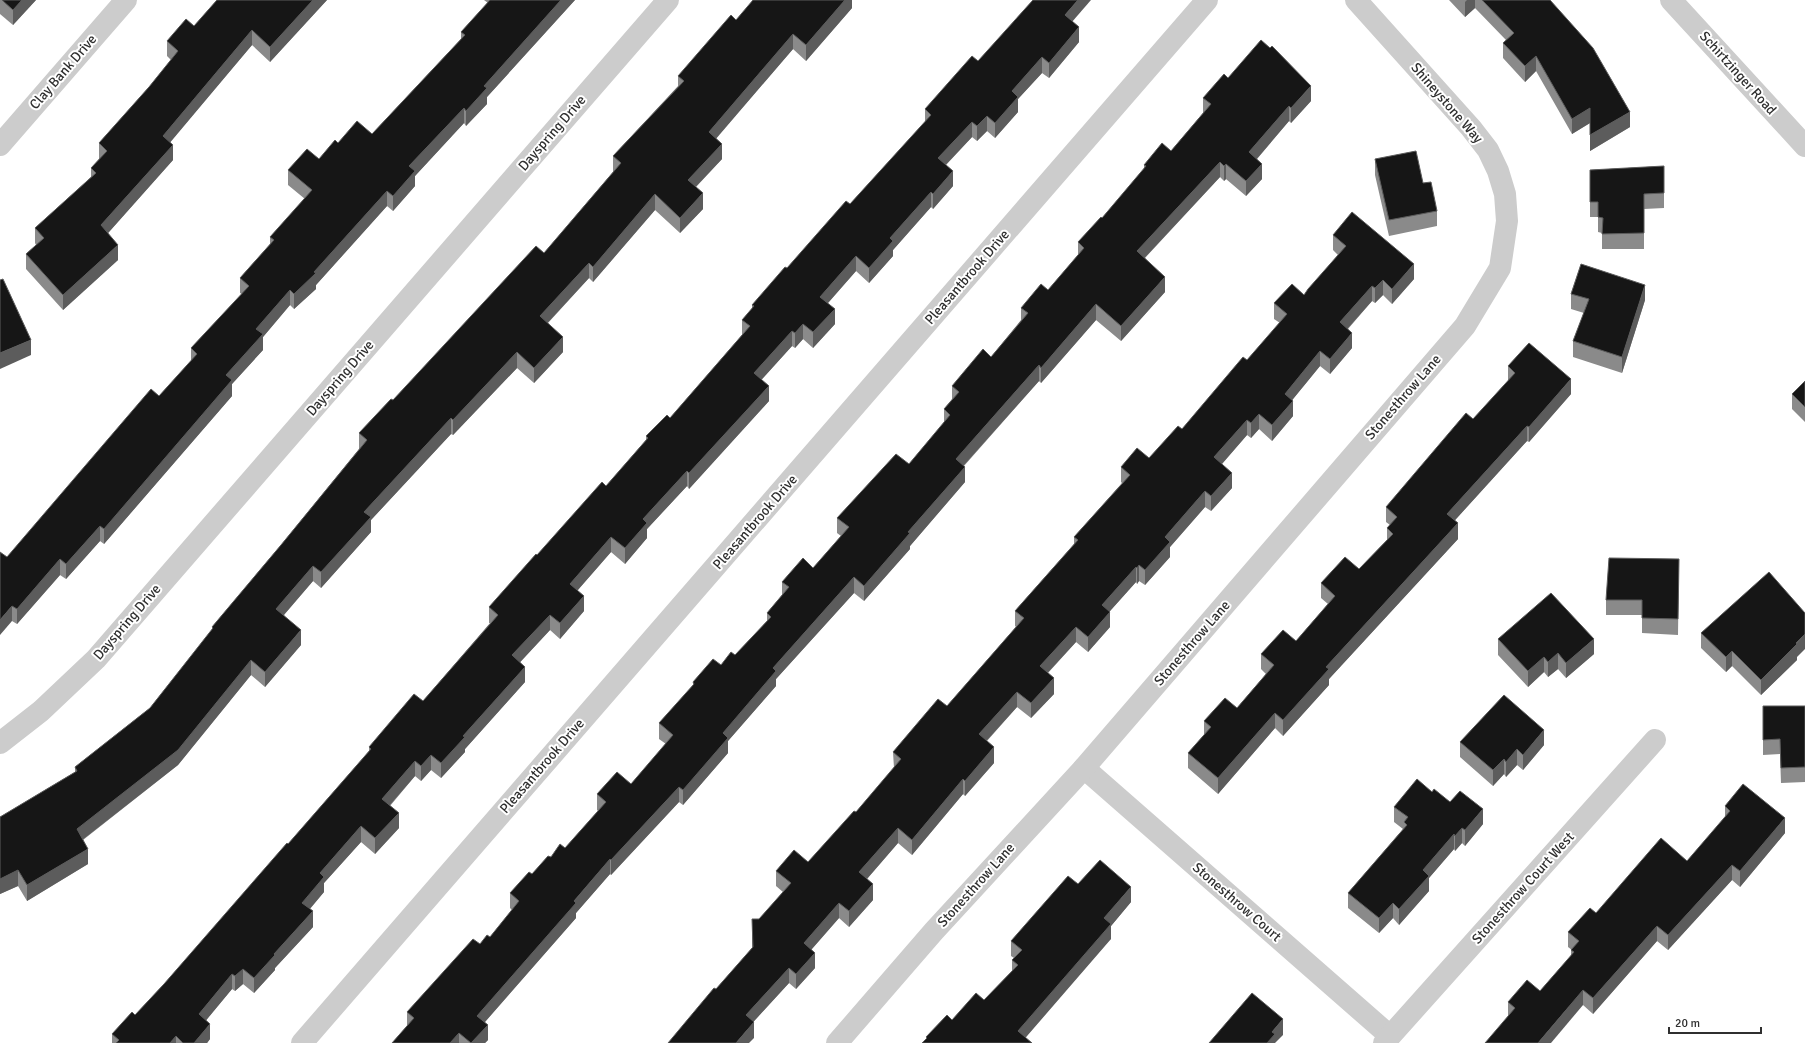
<svg xmlns="http://www.w3.org/2000/svg" width="1805" height="1043" viewBox="0 0 1805 1043" font-family="Signika,sans-serif">
  <style>
    .lines { fill: none; stroke-linecap: round; stroke-linejoin: round }
    .minor { stroke: #ccc; stroke-width: 22 }
    .wall { fill: #8a8a8a }
    .shaded-wall { fill: #5c5c5c }
    .building { fill: #161616; stroke: #5c5c5c }
    .labels { text-anchor: middle; dominant-baseline: central; stroke-width: 4; stroke-linejoin: round; paint-order: stroke }
    .street-label { font-size: 14px; fill: #2f2f2f; stroke: #fff }
  </style>
  <rect width="100%" height="100%" fill="#fff"/>
  <g class="lines">
    <g class="minor">
      <path d="M1671,0L1805,146"/>
      <path d="M0,145L126,0"/>
      <path d="M0,743L41,711L96,659L668,0"/>
      <path d="M1084,768L1390,1036"/>
      <path d="M302,1043L1207,0"/>
      <path d="M837,1043L934,931L1084,768L1465,326L1500,268L1507,221L1505,194L1498,171L1488,150L1471,128L1356,0"/>
      <path d="M1384,1043L1655,740"/>
    </g>
  </g>
  <g class="wall">
    <path d="M0,0H36L13,25L0,14Z"/>
    <path d="M217,0H327L270,62L252,45L170,142L173,160L108,233L118,260L63,310L26,269V254L36,245L35,243V228L91,177V168L99,159V143L149,87L171,60L167,56V41L194,26Z"/>
    <path d="M484,0H575L487,97V104L466,126L464,123L415,176V186L393,211L387,206L316,285V289L294,309L290,305L263,337V350L232,384V396L104,544L100,541L66,579L60,575L17,624L12,621L7,557L159,396L191,361V348L242,294L240,293V278L270,244V237L305,199L288,185V170L319,159L338,143L372,134L461,39V32L488,3Z"/>
    <path d="M852,0V8L806,61L793,49L716,138L722,159L696,187L703,209L680,233L655,210L593,282L589,278L548,323L563,352L534,383L517,368L453,435L451,434L371,520V532L321,588L313,581L284,615L301,645L265,687L251,675L178,765L83,840L88,864L27,901L18,886L0,894V817L75,772V767L150,708L212,630V627L281,545L359,449V433L393,400L544,253L613,172V156L678,86V76L736,20Z"/>
    <path d="M1449,0H1550L1630,127L1590,151V123L1572,134L1536,71L1525,82L1503,58V43L1506,40L1475,8L1465,17Z"/>
    <path d="M1072,21L1079,42L1049,78L1042,73L1018,99V112L995,138L987,131L977,141L972,137L946,165L953,186L933,209L931,207L893,250V256L869,283L856,271L828,303L835,324L813,348L803,339L795,348L792,346L761,380L769,401L689,489L687,486L647,529V538L625,564L611,552L577,591L584,611L560,639L550,630L520,662L525,682L465,749V752L441,778L431,770L421,781L415,776L390,806L399,828L375,854L361,842L324,883V892L310,909L313,927L275,968V970L254,993L243,984L235,991L232,989L206,1020L210,1039L207,1043H112V1034L135,1015L164,984L288,844L369,751V747L423,701L490,623H489V607L537,555L606,486L646,440V436L670,418L742,335V320L752,309V305L850,204L925,122V109L978,61Z"/>
    <path d="M1228,78L1311,101L1291,123L1289,121L1257,159L1262,179L1246,196L1226,179L1224,181L1220,177L1145,258L1165,292L1121,341L1096,320L1041,383L1039,381L964,466L965,482L910,546V549L864,601L854,593L776,679V686L728,741V753L683,805L679,802L611,875L610,874L576,913V918L485,1022L488,1040L485,1043H392L407,1026V1012L480,944L490,937L512,910L510,908V893L551,857L565,848L598,811L597,810V794L631,784L666,744L659,739V723L693,686V682L721,665L735,655L767,621V613L782,595V582L813,568L841,536L837,533V518L909,464L944,423V409L952,399V386L991,357L1021,320V308L1048,290L1078,255V242L1102,218L1144,169V165L1171,151L1203,113V98Z"/>
    <path d="M1375,159L1423,183L1437,211V226L1389,236L1375,175Z"/>
    <path d="M1664,166V208L1644,209V249H1602V233L1598,232V217H1590V170Z"/>
    <path d="M1333,235L1414,279L1392,304L1383,295L1375,303L1372,301L1348,329L1352,348L1330,374L1320,366L1292,400L1293,416L1272,441L1259,429L1251,438L1247,435L1222,464L1232,488L1211,511L1205,507L1170,547V557L1145,585L1139,581L1137,584L1136,582L1110,611V627L1088,652L1076,642L1048,673L1054,694L1031,718L1017,707L987,741L994,763L965,796L963,794L912,855L898,843L867,879L873,900L849,927L839,918L811,950L815,968L796,989L789,983L753,1022L754,1038L716,989L752,948V919H759L783,892L776,886V871L808,862L856,812L894,768L893,752L947,706L1016,627L1015,626V611L1074,544V537L1122,483L1121,482V467L1149,458L1182,429L1247,360L1280,323L1274,319V303L1304,295L1338,255L1333,250Z"/>
    <path d="M1571,294L1645,300L1622,373L1573,357V341L1584,313L1571,309Z"/>
    <path d="M1508,366L1571,394L1529,442L1527,441L1455,520L1458,539L1329,679V685L1283,736L1275,728L1218,794L1188,768V753L1204,735V721L1237,708L1266,674L1261,669V654L1296,641L1328,604L1321,598V583L1359,569L1387,540V528L1390,525L1386,522V507L1473,419L1508,381Z"/>
    <path d="M1805,381V422L1792,409V394Z"/>
    <path d="M1679,559L1678,635L1642,633V615H1606V600Z"/>
    <path d="M1701,633L1797,657V660L1761,695L1732,666L1726,672L1701,648Z"/>
    <path d="M1498,639L1594,654L1566,678L1558,669L1548,677L1544,672L1528,687L1498,655Z"/>
    <path d="M1763,706H1805V782L1781,783L1780,754L1763,755Z"/>
    <path d="M1460,742L1544,745L1523,770L1517,765L1506,777L1504,774L1493,786L1460,757Z"/>
    <path d="M1432,792L1450,802L1483,824L1465,846L1462,843L1455,851L1454,849L1429,878V891L1399,925L1393,918L1379,933L1348,908V893L1403,829L1394,822V807Z"/>
    <path d="M1725,806L1785,833L1740,887L1732,880L1668,950L1657,941L1593,1014L1583,1005L1508,1016V1002L1540,991L1571,956V950H1572L1568,947V932L1596,913L1687,861L1725,818Z"/>
    <path d="M1078,884L1131,902L1111,926V939L926,1039V1037L984,1000L1012,971V960L1014,958L1011,956V941Z"/>
  </g>
  <g class="shaded-wall">
    <path d="M22,0H36L13,25V10Z"/>
    <path d="M313,0H327L270,62V47Z"/>
    <path d="M561,0H575L487,97V104L466,126V111L484,86Z"/>
    <path d="M845,0H852V8L806,61V45Z"/>
    <path d="M1078,0H1091L1065,30V15Z"/>
    <path d="M1467,0H1475V8L1465,17V2Z"/>
    <path d="M1079,27V42L1049,78V63Z"/>
    <path d="M252,30V45L163,151V136Z"/>
    <path d="M793,34V49L709,147V132Z"/>
    <path d="M1536,56V71L1525,82V66Z"/>
    <path d="M1042,57V73L1018,99V112L995,138V123L1012,91Z"/>
    <path d="M1311,86V101L1291,123V108Z"/>
    <path d="M1289,106V121L1249,168V152Z"/>
    <path d="M464,108V123L415,176V186L393,211V196L409,166Z"/>
    <path d="M1590,108V123L1572,134V119Z"/>
    <path d="M1630,112V127L1590,151V135Z"/>
    <path d="M987,116V131L977,141V126Z"/>
    <path d="M972,122V137L938,173V158Z"/>
    <path d="M722,144V159L688,195V180Z"/>
    <path d="M173,145V160L101,241V225Z"/>
    <path d="M1220,162V177L1137,266V251Z"/>
    <path d="M1226,164V179L1224,181V166Z"/>
    <path d="M1262,164V179L1246,196V181Z"/>
    <path d="M953,171V186L933,209V194Z"/>
    <path d="M387,191V206L316,285V289L294,309V294Z"/>
    <path d="M931,192V207L893,250V256L869,283V268L890,238Z"/>
    <path d="M703,193V209L680,233V218Z"/>
    <path d="M655,194V210L593,282V267Z"/>
    <path d="M118,245V260L63,310V295Z"/>
    <path d="M856,256V271L820,312V297Z"/>
    <path d="M589,263V278L540,331V316Z"/>
    <path d="M1414,264V279L1392,304V289Z"/>
    <path d="M1165,277V292L1121,341V326Z"/>
    <path d="M1383,280V295L1375,303V288Z"/>
    <path d="M1645,285V300L1622,373V357Z"/>
    <path d="M1372,286V301L1340,337V322Z"/>
    <path d="M290,290V305L263,337V350L232,384V396L104,544V529L226,375L256,329Z"/>
    <path d="M1096,304V320L1041,383V368Z"/>
    <path d="M835,309V324L813,348V332Z"/>
    <path d="M803,324V339L795,348V333Z"/>
    <path d="M792,331V346L754,388V373Z"/>
    <path d="M1352,333V348L1330,374V359Z"/>
    <path d="M563,337V352L534,383V368Z"/>
    <path d="M31,340V355L0,369V353Z"/>
    <path d="M1320,351V366L1285,409V394Z"/>
    <path d="M517,352V368L453,435V420Z"/>
    <path d="M1039,365V381L956,474V459Z"/>
    <path d="M1571,379V394L1529,442V427Z"/>
    <path d="M769,386V401L689,489V473Z"/>
    <path d="M1293,401V416L1272,441V425Z"/>
    <path d="M1259,414V429L1251,438V423Z"/>
    <path d="M451,418V434L371,520V532L321,588V572L364,512Z"/>
    <path d="M1247,420V435L1214,473V457Z"/>
    <path d="M1527,426V441L1447,529V514Z"/>
    <path d="M965,467V482L910,546V549L864,601V586L908,532Z"/>
    <path d="M687,471V486L647,529V538L625,564V548L643,519Z"/>
    <path d="M1232,473V488L1211,511V496Z"/>
    <path d="M1205,491V507L1170,547V557L1145,585V570L1165,537Z"/>
    <path d="M1458,523V539L1329,679V685L1283,736V720L1326,667Z"/>
    <path d="M100,526V541L66,579V564Z"/>
    <path d="M611,537V552L570,599V584Z"/>
    <path d="M60,559V575L17,624V609Z"/>
    <path d="M1139,565V581L1137,584V568Z"/>
    <path d="M313,566V581L276,624V609Z"/>
    <path d="M1136,567V582L1102,620V605Z"/>
    <path d="M854,577V593L776,679V686L728,741V753L683,805V790L723,733L773,668Z"/>
    <path d="M584,596V611L560,639V623Z"/>
    <path d="M12,606V621L0,635V620Z"/>
    <path d="M1110,612V627L1088,652V637Z"/>
    <path d="M550,615V630L512,671V655Z"/>
    <path d="M1076,627V642L1040,681V666Z"/>
    <path d="M301,630V645L265,687V672Z"/>
    <path d="M1805,634V649L1797,657V660L1761,695V680Z"/>
    <path d="M1594,639V654L1566,678V663Z"/>
    <path d="M1732,651V666L1726,672V657Z"/>
    <path d="M1558,653V669L1548,677V662Z"/>
    <path d="M1544,657V672L1528,687V671Z"/>
    <path d="M251,660V675L178,765L77,844V829Z"/>
    <path d="M525,667V682L465,749V752L441,778V763L463,736Z"/>
    <path d="M1054,678V694L1031,718V703Z"/>
    <path d="M1017,692V707L979,749V734Z"/>
    <path d="M1275,713V728L1218,794V778Z"/>
    <path d="M1544,730V745L1523,770V755Z"/>
    <path d="M994,747V763L965,796V781Z"/>
    <path d="M1517,749V765L1506,777V762Z"/>
    <path d="M431,755V770L421,781V766Z"/>
    <path d="M1504,759V774L1493,786V770Z"/>
    <path d="M415,761V776L382,814V799Z"/>
    <path d="M963,779V794L912,855V840Z"/>
    <path d="M679,787V802L611,875V860Z"/>
    <path d="M1483,809V824L1465,846V830Z"/>
    <path d="M399,813V828L375,854V838Z"/>
    <path d="M1785,818V833L1740,887V871Z"/>
    <path d="M361,826V842L324,883V892L302,918V903L320,873Z"/>
    <path d="M898,828V843L859,888V872Z"/>
    <path d="M1462,828V843L1455,851V836Z"/>
    <path d="M1454,834V849L1429,878V891L1399,925V909L1423,870Z"/>
    <path d="M88,849V864L27,901V885Z"/>
    <path d="M610,859V874L576,913V918L477,1031V1016Z"/>
    <path d="M1732,865V880L1668,950V935Z"/>
    <path d="M18,870V886L0,894V879Z"/>
    <path d="M873,884V900L849,927V911Z"/>
    <path d="M1131,887V902L1111,926V939L1021,1043L1018,1031L1104,918Z"/>
    <path d="M839,903V918L804,958V943Z"/>
    <path d="M1393,903V918L1379,933V918Z"/>
    <path d="M313,911V927L275,968V970L254,993V978L274,954Z"/>
    <path d="M1657,926V941L1593,1014V998Z"/>
    <path d="M815,953V968L796,989V974Z"/>
    <path d="M789,968V983L746,1030V1015Z"/>
    <path d="M243,969V984L235,991V976Z"/>
    <path d="M232,974V989L199,1029V1014Z"/>
    <path d="M1583,990V1005L1551,1043H1538Z"/>
    <path d="M1283,1019V1035L1275,1043H1267L1272,1032Z"/>
    <path d="M754,1022V1038L749,1043H736Z"/>
    <path d="M210,1024V1039L207,1043H194Z"/>
    <path d="M488,1025V1040L485,1043H471Z"/>
    <path d="M459,1033V1043H450Z"/>
    <path d="M176,1036V1043H170Z"/>
  </g>
  <g class="building">
    <path d="M2,0H22L13,10Z"/>
    <path d="M217,0H313L270,47L252,30L163,136L173,145L101,225L118,245L63,295L26,254L44,238L35,228L96,173L91,168L107,151L99,143L149,87L178,51L167,41L186,19L194,26Z"/>
    <path d="M490,0H561L484,86L487,88L466,111L464,108L409,166L415,171L393,196L387,191L314,272L316,273L294,294L290,290L256,329L263,334L226,375L232,380L104,529L100,526L66,564L60,559L17,609L12,606L0,620V552L7,557L151,389L159,396L197,354L191,348L249,286L240,278L274,240L270,237L312,190L288,170L307,149L319,159L335,140L338,143L357,121L372,134L465,35L461,32Z"/>
    <path d="M753,0H845L806,45L793,34L709,132L722,144L688,180L703,193L680,218L655,194L593,267L589,263L540,316L563,337L534,368L517,352L453,420L451,418L364,512L371,517L321,572L313,566L276,609L301,630L265,672L251,660L178,750L77,829L88,849L27,885L18,870L0,879V817L77,771L75,767L150,708L213,628L212,627L281,545L367,440L359,433L391,399L393,400L536,246L544,253L621,163L613,156L684,81L678,76L731,15L736,20Z"/>
    <path d="M1033,0H1078L1065,15L1079,27L1049,63L1042,57L1012,91L1018,97L995,123L987,116L977,126L972,122L938,158L953,171L933,194L931,192L890,238L893,241L869,268L856,256L820,297L835,309L813,332L803,324L795,333L792,331L754,373L769,386L689,473L687,471L643,519L647,523L625,548L611,537L570,584L584,596L560,623L550,615L512,655L525,667L463,736L465,737L441,763L431,755L421,766L415,761L382,799L399,813L375,838L361,826L320,873L324,877L302,903L313,911L274,954L275,955L254,978L243,969L235,976L232,974L199,1014L210,1024L194,1043H183L176,1036L170,1043H116L119,1040L112,1034L132,1012L135,1015L164,984L287,843L288,844L371,749L369,747L414,694L423,701L498,615L489,607L536,554L537,555L602,482L606,486L648,438L646,436L667,415L670,418L750,326L742,320L754,306L752,305L785,267L787,268L846,201L850,204L931,115L925,109L972,56L978,61Z"/>
    <path d="M1482,0H1550L1593,48L1630,112L1590,135V108L1572,119L1536,56L1525,66L1503,43L1514,33Z"/>
    <path d="M1261,40L1270,48L1272,46L1311,86L1291,108L1289,106L1249,152L1262,164L1246,181L1226,164L1224,166L1220,162L1137,251L1165,277L1121,326L1096,304L1041,368L1039,365L956,459L965,467L908,532L910,533L864,586L854,577L773,668L776,671L723,733L728,738L683,790L679,787L611,860L610,859L574,901L576,903L477,1016L488,1025L471,1043L459,1033L450,1043H392L414,1018L407,1012L473,939L480,944L487,935L490,937L519,901L510,893L529,872L532,874L548,856L551,857L560,844L565,848L606,802L597,794L617,772L631,784L673,735L659,723L694,684L693,682L713,659L721,665L731,652L735,655L771,617L767,613L789,587L782,582L803,558L813,568L849,527L837,518L896,454L909,464L950,415L944,409L959,392L952,386L983,349L991,357L1028,313L1021,308L1041,284L1048,290L1084,248L1078,242L1101,217L1102,218L1146,166L1144,165L1162,143L1171,151L1211,104L1203,98L1224,74L1228,78Z"/>
    <path d="M1416,151L1423,183L1431,182L1437,211L1389,220L1375,159Z"/>
    <path d="M1664,166V193L1644,194V233L1602,234L1603,218L1598,217V202H1590V170Z"/>
    <path d="M1352,212L1414,264L1392,289L1383,280L1375,288L1372,286L1340,322L1352,333L1330,359L1320,351L1285,394L1293,401L1272,425L1259,414L1251,423L1247,420L1214,457L1232,473L1211,496L1205,491L1165,537L1170,542L1145,570L1139,565L1137,568L1136,567L1102,605L1110,612L1088,637L1076,627L1040,666L1054,678L1031,703L1017,692L979,734L994,747L965,781L963,779L912,840L898,828L859,872L873,884L849,911L839,903L804,943L815,953L796,974L789,968L746,1015L754,1022L736,1043H668L714,988L716,989L753,947L752,919H759L791,883L776,871L794,850L808,862L854,811L856,812L901,759L893,752L938,699L947,706L1024,618L1015,611L1078,540L1074,537L1130,475L1121,467L1137,448L1149,458L1178,426L1182,429L1243,357L1247,360L1287,314L1274,303L1292,284L1304,295L1308,289L1346,246L1333,235Z"/>
    <path d="M1581,264L1645,285L1622,357L1573,341L1589,299L1571,294Z"/>
    <path d="M3,279L31,340L0,353V280Z"/>
    <path d="M1529,343L1571,379L1529,427L1527,426L1447,514L1458,523L1326,667L1329,669L1283,720L1275,713L1218,778L1188,753L1211,727L1204,721L1225,698L1237,708L1274,665L1261,654L1283,630L1296,641L1335,596L1321,583L1345,557L1359,569L1393,534L1387,528L1397,517L1386,507L1466,413L1473,419L1515,373L1508,366Z"/>
    <path d="M1805,381V407L1792,394Z"/>
    <path d="M1609,558L1679,559L1678,619L1642,618V600H1606Z"/>
    <path d="M1769,572L1805,613V634L1796,643L1797,644L1761,680L1732,651L1726,657L1701,633Z"/>
    <path d="M1551,593L1594,639L1566,663L1558,653L1548,662L1544,657L1528,671L1498,639Z"/>
    <path d="M1504,695L1544,730L1523,755L1517,749L1506,762L1504,759L1493,770L1460,742Z"/>
    <path d="M1763,706H1805V767L1781,768L1780,739L1763,740Z"/>
    <path d="M1417,779L1432,792L1434,789L1450,802L1460,791L1483,809L1465,830L1462,828L1455,836L1454,834L1423,870L1429,876L1399,909L1393,903L1379,918L1348,893L1407,825L1404,822L1408,817L1394,807Z"/>
    <path d="M1743,784L1785,818L1740,871L1732,865L1668,935L1657,926L1593,998L1583,990L1538,1043H1485L1515,1008L1508,1002L1527,980L1540,991L1574,952L1571,950L1579,941L1568,932L1590,908L1596,913L1661,838L1687,861L1730,811L1725,806Z"/>
    <path d="M1100,860L1131,887L1104,918L1111,924L1018,1031L1032,1043H922L927,1038L926,1037L947,1015L952,1020L976,993L984,1000L1018,965L1012,960L1022,950L1011,941L1068,876L1078,884Z"/>
    <path d="M1252,993L1283,1019L1272,1032L1275,1034L1267,1043H1209Z"/>
  </g>
  <g class="labels">
    <g class="street-label">
      <text transform="translate(63 72) rotate(-49)">Clay Bank Drive</text>
      <text transform="translate(1738 73) rotate(48)">Schirtzinger Road</text>
      <text transform="translate(1447 103) rotate(49)">Shineystone Way</text>
      <text transform="translate(552 133) rotate(-49)">Dayspring Drive</text>
      <text transform="translate(967 277) rotate(-49)">Pleasantbrook Drive</text>
      <text transform="translate(340 378) rotate(-49)">Dayspring Drive</text>
      <text transform="translate(1403 397) rotate(-49)">Stonesthrow Lane</text>
      <text transform="translate(755 522) rotate(-49)">Pleasantbrook Drive</text>
      <text transform="translate(127 622) rotate(-49)">Dayspring Drive</text>
      <text transform="translate(1192 643) rotate(-49)">Stonesthrow Lane</text>
      <text transform="translate(542 766) rotate(-49)">Pleasantbrook Drive</text>
      <text transform="translate(976 885) rotate(-48)">Stonesthrow Lane</text>
      <text transform="translate(1523 888) rotate(-48)">Stonesthrow Court West</text>
      <text transform="translate(1237 902) rotate(41)">Stonesthrow Court</text>
    </g>
  </g>
  <path d="M1669 1027v6h92v-6" fill="none" stroke="#2f2f2f" stroke-width="2"/>
  <text x="1675" y="1027" font-size="12" fill="#2f2f2f" stroke="#ffffff" stroke-width="3" paint-order="stroke">20 m</text>
</svg>
